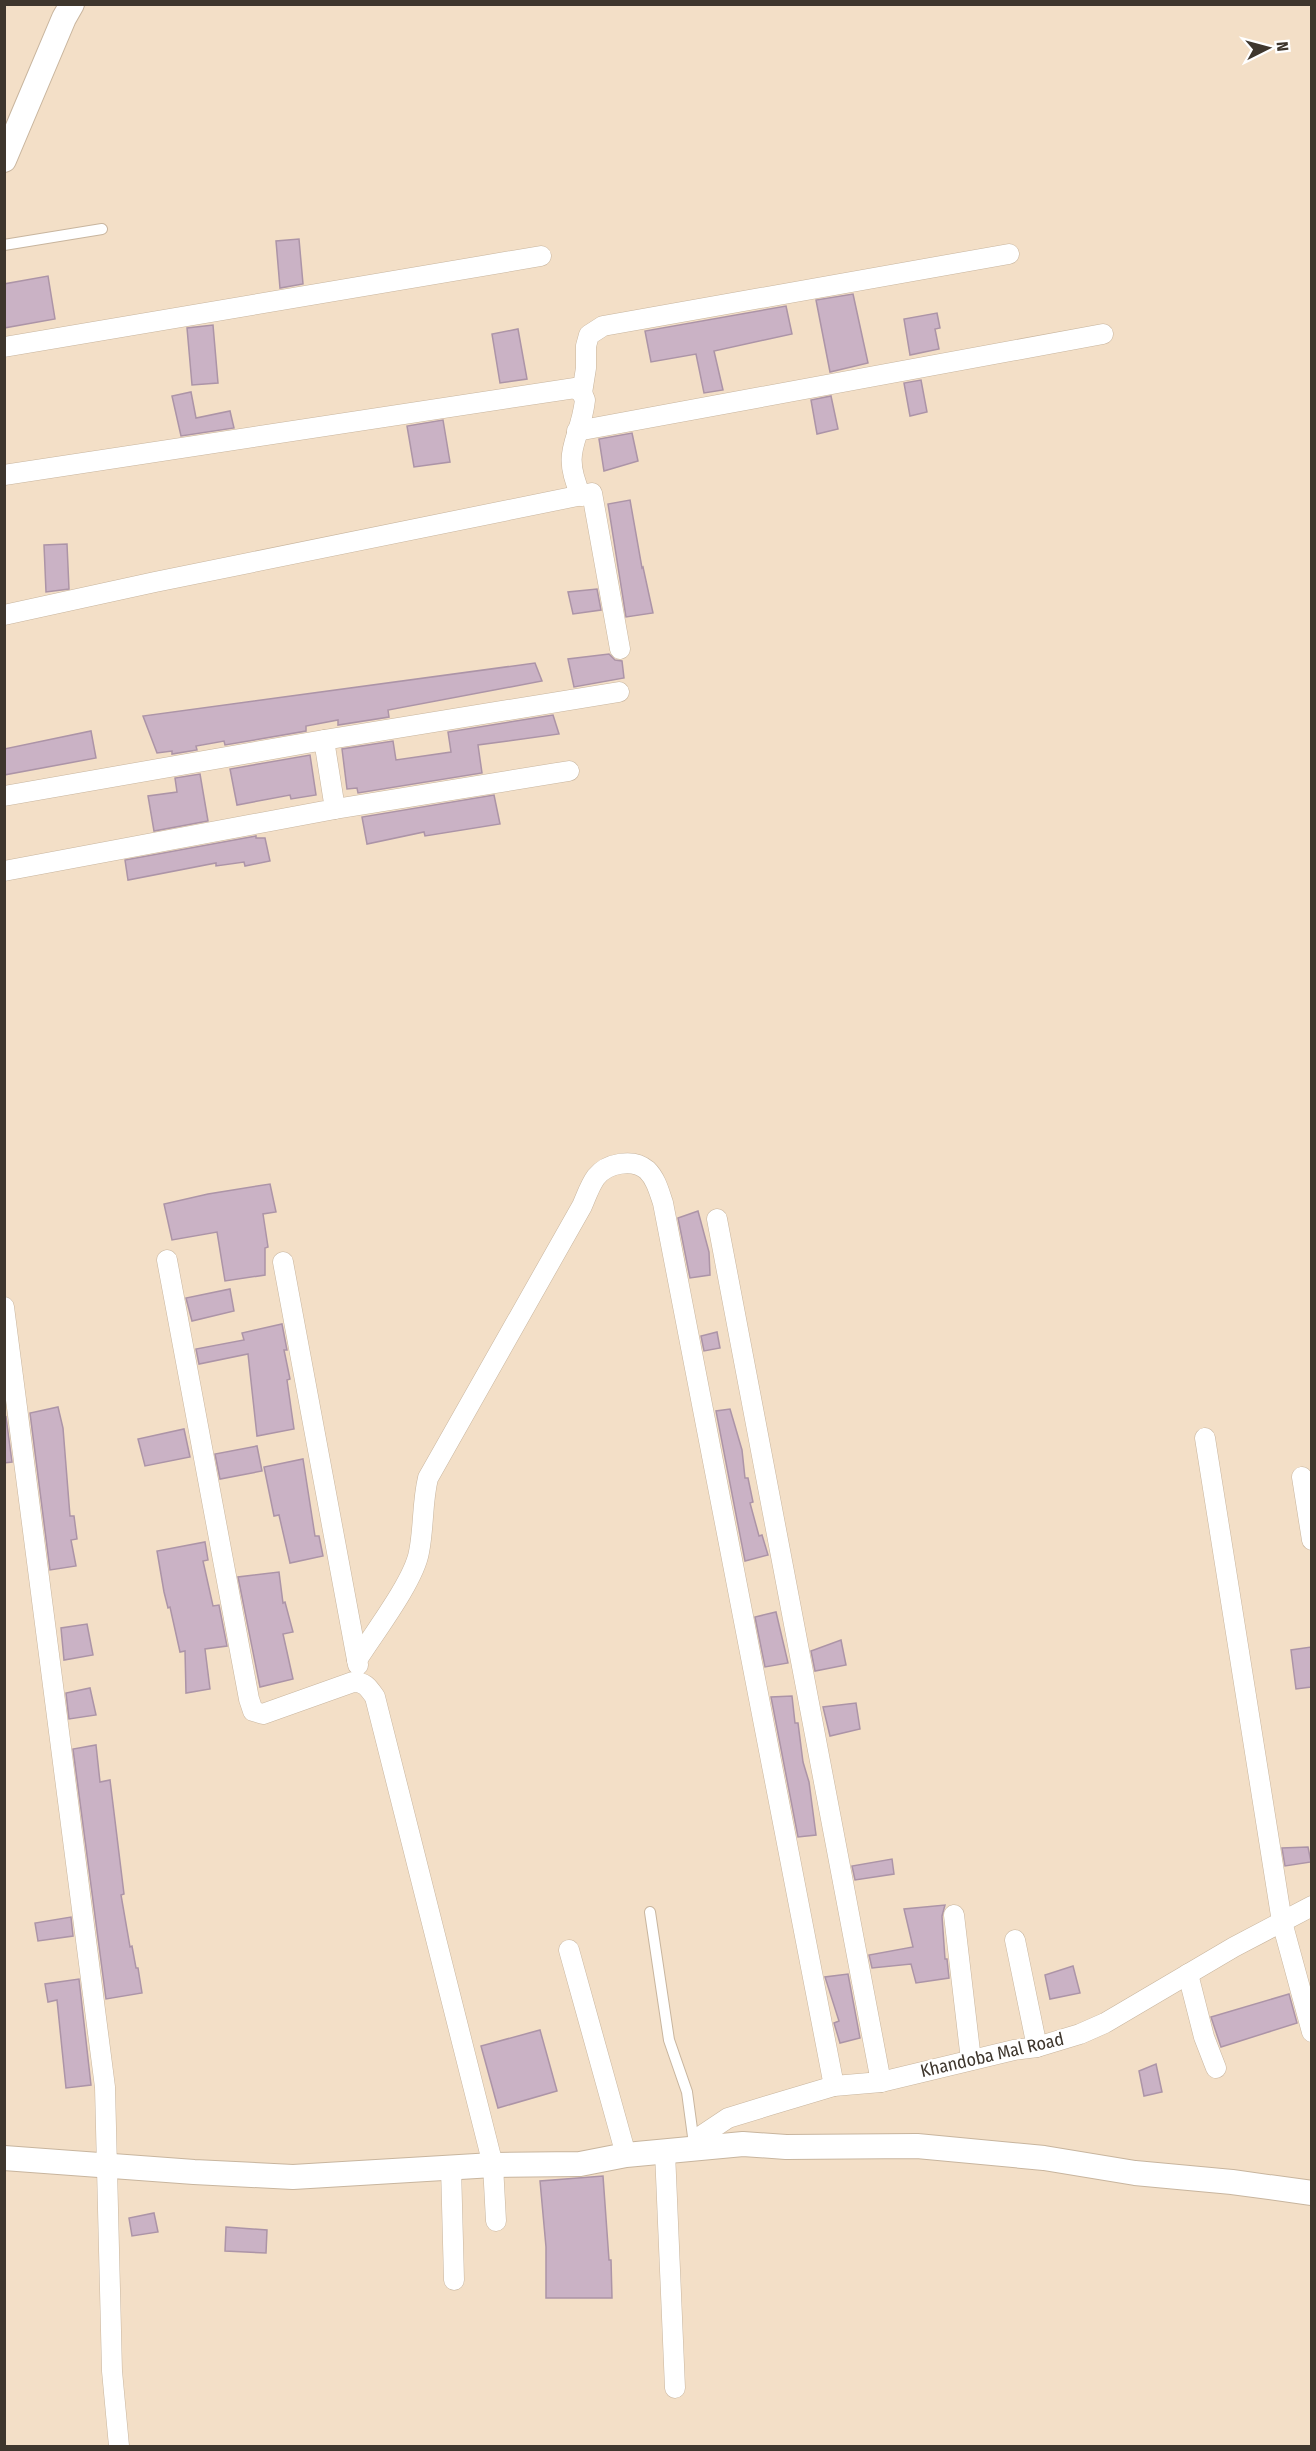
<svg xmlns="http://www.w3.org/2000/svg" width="1316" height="2451" viewBox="0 0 1316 2451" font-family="'Fira Sans Condensed',sans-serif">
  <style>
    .building { fill: #cab2c5; stroke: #ac94a7; stroke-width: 1.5 }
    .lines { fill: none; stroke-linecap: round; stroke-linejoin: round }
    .service-casing { stroke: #c8b59e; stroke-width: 12 }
    .minor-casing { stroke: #c8b59e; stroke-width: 21 }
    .tertiary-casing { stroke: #c8b59e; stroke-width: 26 }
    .service { stroke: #fff; stroke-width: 10 }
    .minor { stroke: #fff; stroke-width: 20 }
    .tertiary { stroke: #fff; stroke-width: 24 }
    .labels { text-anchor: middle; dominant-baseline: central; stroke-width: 4.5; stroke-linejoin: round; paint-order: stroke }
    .street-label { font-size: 18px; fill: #3e362d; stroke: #fff }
  </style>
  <rect width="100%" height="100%" fill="#f3dfc7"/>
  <g class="building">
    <path d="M299,239L303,284L280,288L276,241Z"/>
    <path d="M48,276L55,319L4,328V284Z"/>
    <path d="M853,294L868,363L830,372L816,300Z"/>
    <path d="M786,306L792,334L714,351L723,390L704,393L696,354L651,362L645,331Z"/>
    <path d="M937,313L940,328L935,329L939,349L910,355L904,319Z"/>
    <path d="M213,325L218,383L192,385L187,328Z"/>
    <path d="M518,329L527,379L500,383L492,334Z"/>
    <path d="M921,380L927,412L910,416L904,383Z"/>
    <path d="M191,392L196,418L230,411L234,428L181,436L172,396Z"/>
    <path d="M831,396L838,429L817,434L811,400Z"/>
    <path d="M443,420L450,462L414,467L407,426Z"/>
    <path d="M632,433L638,461L604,471L599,439Z"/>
    <path d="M630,500L642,568L643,567L653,613L626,617L608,504Z"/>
    <path d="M67,544L69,589L46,592L44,545Z"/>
    <path d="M597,589L601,610L573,614L568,592Z"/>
    <path d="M609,654L615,660L622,661L624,678L574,687L568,659Z"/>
    <path d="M535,663L542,681L388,710L389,717L338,725V720L306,726V731L225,745L224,741L196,746L197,750L172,754V751L157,753L143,716Z"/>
    <path d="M553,715L559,734L478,745L482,773L358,793L357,788L347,789L342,749L393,741L396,760L451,752L448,732Z"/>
    <path d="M91,731L96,758L4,775V749Z"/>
    <path d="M310,755L316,795L291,799L290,795L237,805L230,769Z"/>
    <path d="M200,774L208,821L154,831L148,796L177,792L175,778Z"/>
    <path d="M494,795L500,824L425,836L424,832L367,844L362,817Z"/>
    <path d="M256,836V838H265L270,861L245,866L244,862L216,866V863L128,880L125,860Z"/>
    <path d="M270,1184L276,1212L263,1214L268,1247L265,1248V1275L225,1281L217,1232L172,1240L164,1204L208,1194Z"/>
    <path d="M698,1211L709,1252L710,1275L690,1278L678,1218Z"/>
    <path d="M230,1289L234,1311L192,1321L186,1298Z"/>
    <path d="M282,1324L287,1350H284L290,1379L287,1380L294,1429L257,1436L248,1354L199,1364L196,1349L244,1340L242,1333Z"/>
    <path d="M717,1332L720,1348L704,1351L701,1336Z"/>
    <path d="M58,1407L63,1428L70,1516H74L77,1539L71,1540L76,1566L50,1570L30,1413Z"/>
    <path d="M730,1409L742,1450L745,1478H748L753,1502L750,1503L759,1536L762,1535L768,1555L745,1561L716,1411Z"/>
    <path d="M6,1417L12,1462L4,1463V1418Z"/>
    <path d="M184,1429L190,1457L145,1466L138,1439Z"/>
    <path d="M257,1446L262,1471L220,1479L215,1454Z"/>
    <path d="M303,1459L315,1536H319L323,1556L290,1563L279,1515L274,1516L264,1467Z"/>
    <path d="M205,1542L208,1560L203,1561L213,1606L219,1605L227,1646L205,1649L210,1689L186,1693L185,1651L180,1652L170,1607L168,1608L164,1592L157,1551Z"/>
    <path d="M279,1572L283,1603L285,1602L293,1632L283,1634L293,1679L260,1687L238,1577Z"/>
    <path d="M776,1612L788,1663L765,1667L755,1617Z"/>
    <path d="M87,1624L93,1655L64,1660L61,1628Z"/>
    <path d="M841,1640L846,1665L815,1671L811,1651Z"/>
    <path d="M1311,1647V1687L1296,1689L1291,1650Z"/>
    <path d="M90,1688L96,1715L69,1719L66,1693Z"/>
    <path d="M792,1696L795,1723H798L803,1762L809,1782L816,1835L798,1837L771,1697Z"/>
    <path d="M856,1703L860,1729L830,1736L823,1707Z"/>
    <path d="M96,1745L100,1782L110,1780L124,1894L121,1895L130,1947L132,1946L136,1968H138L142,1993L106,1999L73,1749Z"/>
    <path d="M1308,1847L1311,1862L1285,1866L1282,1848Z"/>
    <path d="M892,1859L894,1874L855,1880L852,1866Z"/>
    <path d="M945,1905L942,1916L945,1959H947L949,1978L916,1983L911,1964L872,1968L869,1955L913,1947L904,1909Z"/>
    <path d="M71,1917L73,1936L38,1941L35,1923Z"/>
    <path d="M1073,1966L1080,1993L1050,1999L1045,1975Z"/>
    <path d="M848,1974L860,2038L840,2043L834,2023L839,2021L825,1977Z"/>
    <path d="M79,1979L91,2085L66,2088L57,2000L48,2002L45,1984Z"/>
    <path d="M1289,1994L1297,2023L1221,2047L1211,2017Z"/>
    <path d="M540,2030L557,2091L498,2108L481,2046Z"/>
    <path d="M1156,2064L1162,2092L1144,2096L1139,2071Z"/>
    <path d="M603,2176L609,2260H611L612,2298H546V2247L540,2181Z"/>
    <path d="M154,2213L158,2232L132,2236L129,2218Z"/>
    <path d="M226,2227L267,2230L266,2253L225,2251Z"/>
  </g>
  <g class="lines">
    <defs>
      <g id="service">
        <path d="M4,245L102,229"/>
        <path d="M650,1912L669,2040L687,2092L694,2144"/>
      </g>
      <g id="minor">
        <path d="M4,347L541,256"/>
        <path d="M582,393L586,368V346L589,335L603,326L1009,254"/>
        <path d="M577,431L1103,334"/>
        <path d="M4,475L575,388L582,393L585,400C580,444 560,448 581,496"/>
        <path d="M4,615L155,582L592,493L620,649"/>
        <path d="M324,740L619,692"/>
        <path d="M4,796L324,740L335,809L4,871"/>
        <path d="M335,809L569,771"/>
        <path d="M717,1219L881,2082"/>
        <path d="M167,1260L249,1699L253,1711L263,1714L353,1682C365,1682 368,1687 375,1697L493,2165L496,2221"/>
        <path d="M283,1262L358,1665"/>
        <path d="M4,1307L105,2087L112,2371L119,2446"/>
        <path d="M1205,1438L1282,1922L1312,2032"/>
        <path d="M1302,1477L1312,1540"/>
        <path d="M357,1660C374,1633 414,1581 419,1552C424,1527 422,1503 428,1478L582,1206C586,1197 590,1185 596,1177C607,1163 633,1158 647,1170C656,1179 659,1191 663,1203L834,2086"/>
        <path d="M954,1915L971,2060"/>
        <path d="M1015,1940L1037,2047"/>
        <path d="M569,1950L626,2155"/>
        <path d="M1188,1974L1204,2037L1216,2068"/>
        <path d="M694,2148L701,2136L728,2118L767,2106L834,2086L881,2082L1014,2050L1037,2047L1080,2034L1105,2023L1234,1947L1312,1906"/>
        <path d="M665,2152L675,2388"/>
        <path d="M451,2167L454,2280"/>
      </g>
      <g id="tertiary">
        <path d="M4,160L64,18L72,4"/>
        <path d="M4,2158L194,2172L293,2177L493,2165L580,2164L626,2155L743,2144L786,2147L917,2146L1044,2158L1135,2173L1232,2182L1312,2193"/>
      </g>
    </defs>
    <use href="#service" class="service-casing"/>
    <use href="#minor" class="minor-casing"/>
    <use href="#tertiary" class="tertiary-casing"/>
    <use href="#service" class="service"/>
    <use href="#minor" class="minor"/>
    <use href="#tertiary" class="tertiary"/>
  </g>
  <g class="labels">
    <g class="street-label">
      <text transform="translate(992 2055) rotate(-13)">Khandoba Mal Road</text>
    </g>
  </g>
  <rect width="1316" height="2451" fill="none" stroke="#3e362d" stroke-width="12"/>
  <g transform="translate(1268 48) rotate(84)" stroke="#ffffff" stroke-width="4.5" paint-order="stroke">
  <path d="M0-4.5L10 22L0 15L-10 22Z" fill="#3e362d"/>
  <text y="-9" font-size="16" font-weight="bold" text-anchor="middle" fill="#3e362d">N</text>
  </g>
</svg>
